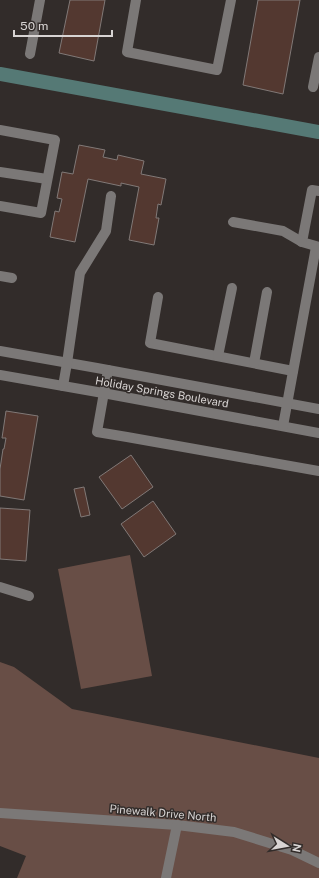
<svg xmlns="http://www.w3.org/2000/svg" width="319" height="878" viewBox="0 0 319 878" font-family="'Public Sans',sans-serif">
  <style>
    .green { fill: #684e46 }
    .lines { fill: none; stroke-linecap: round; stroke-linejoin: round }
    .canal { stroke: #557975; stroke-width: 14 }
    .building { fill: #533830; stroke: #817977 }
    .minor { stroke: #7b7877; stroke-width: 10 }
    .labels { text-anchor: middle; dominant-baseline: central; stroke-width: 3; stroke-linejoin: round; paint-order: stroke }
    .street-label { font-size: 11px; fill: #d8d4d3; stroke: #322c2a }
  </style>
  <rect width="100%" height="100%" fill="#322c2a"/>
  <g class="green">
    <path d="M130,555L152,676L81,689L58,569Z"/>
    <path d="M0,662L14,667L72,709L319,758V878H17L26,856L0,846Z"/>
  </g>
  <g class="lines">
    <path class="canal" d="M0,74L319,132"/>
  </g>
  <g class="building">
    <path d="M70,0H105L94,61L59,53Z"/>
    <path d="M258,0H300L283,94L243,85Z"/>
    <path d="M79,145L105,150L103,157L117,160L118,155L144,161L141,174L166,179L161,205L158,204L156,218H159L154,245L129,240L139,187L121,183V186L88,179L75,242L50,237L55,211L59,212L62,199L57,198L62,172L73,174Z"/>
    <path d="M6,411L38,416L24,500L0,496V469L3,449H4L6,438H2Z"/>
    <path d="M131,455L153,487L122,509L99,477Z"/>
    <path d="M84,487L90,515L81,517L74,489Z"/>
    <path d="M153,501L176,534L144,557L121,524Z"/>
    <path d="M0,508L30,510L26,561L0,559Z"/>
  </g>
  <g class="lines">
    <g class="minor">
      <path d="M136,0L127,52L217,70L231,0"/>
      <path d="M30,54L40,0"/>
      <path d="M313,87L319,57"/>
      <path d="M0,130L55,140L41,213L0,206"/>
      <path d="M0,172L47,179"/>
      <path d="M319,191L312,190L302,242L319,247"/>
      <path d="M233,222L283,231L302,242"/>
      <path d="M0,276L12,278"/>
      <path d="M158,297L150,343L293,371"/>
      <path d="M0,351L97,368L319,409"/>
      <path d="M218,356L232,288"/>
      <path d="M254,363L267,292"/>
      <path d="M108,370L97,432L127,437L319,471"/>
      <path d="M0,375L103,393L319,433"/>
      <path d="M63,386L67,363L80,273L106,231L111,196"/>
      <path d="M283,426L316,247"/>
      <path d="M0,587L29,596"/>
      <path d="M0,813L177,825L234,832L292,850L319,863"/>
      <path d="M166,878L177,825"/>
    </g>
  </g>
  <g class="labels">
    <g class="street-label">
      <text transform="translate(162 392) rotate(10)">Holiday Springs Boulevard</text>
      <text transform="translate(163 813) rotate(5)">Pinewalk Drive North</text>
    </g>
  </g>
  <g transform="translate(287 846) rotate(101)" stroke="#322c2a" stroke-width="3" paint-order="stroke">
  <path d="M0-3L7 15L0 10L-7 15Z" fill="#d8d4d3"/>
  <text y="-6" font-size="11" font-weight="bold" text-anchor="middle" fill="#d8d4d3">N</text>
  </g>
  <path d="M14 30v6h98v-6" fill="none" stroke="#d8d4d3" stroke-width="2"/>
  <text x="20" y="30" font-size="12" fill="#d8d4d3" stroke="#322c2a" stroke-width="3" paint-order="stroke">50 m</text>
</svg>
